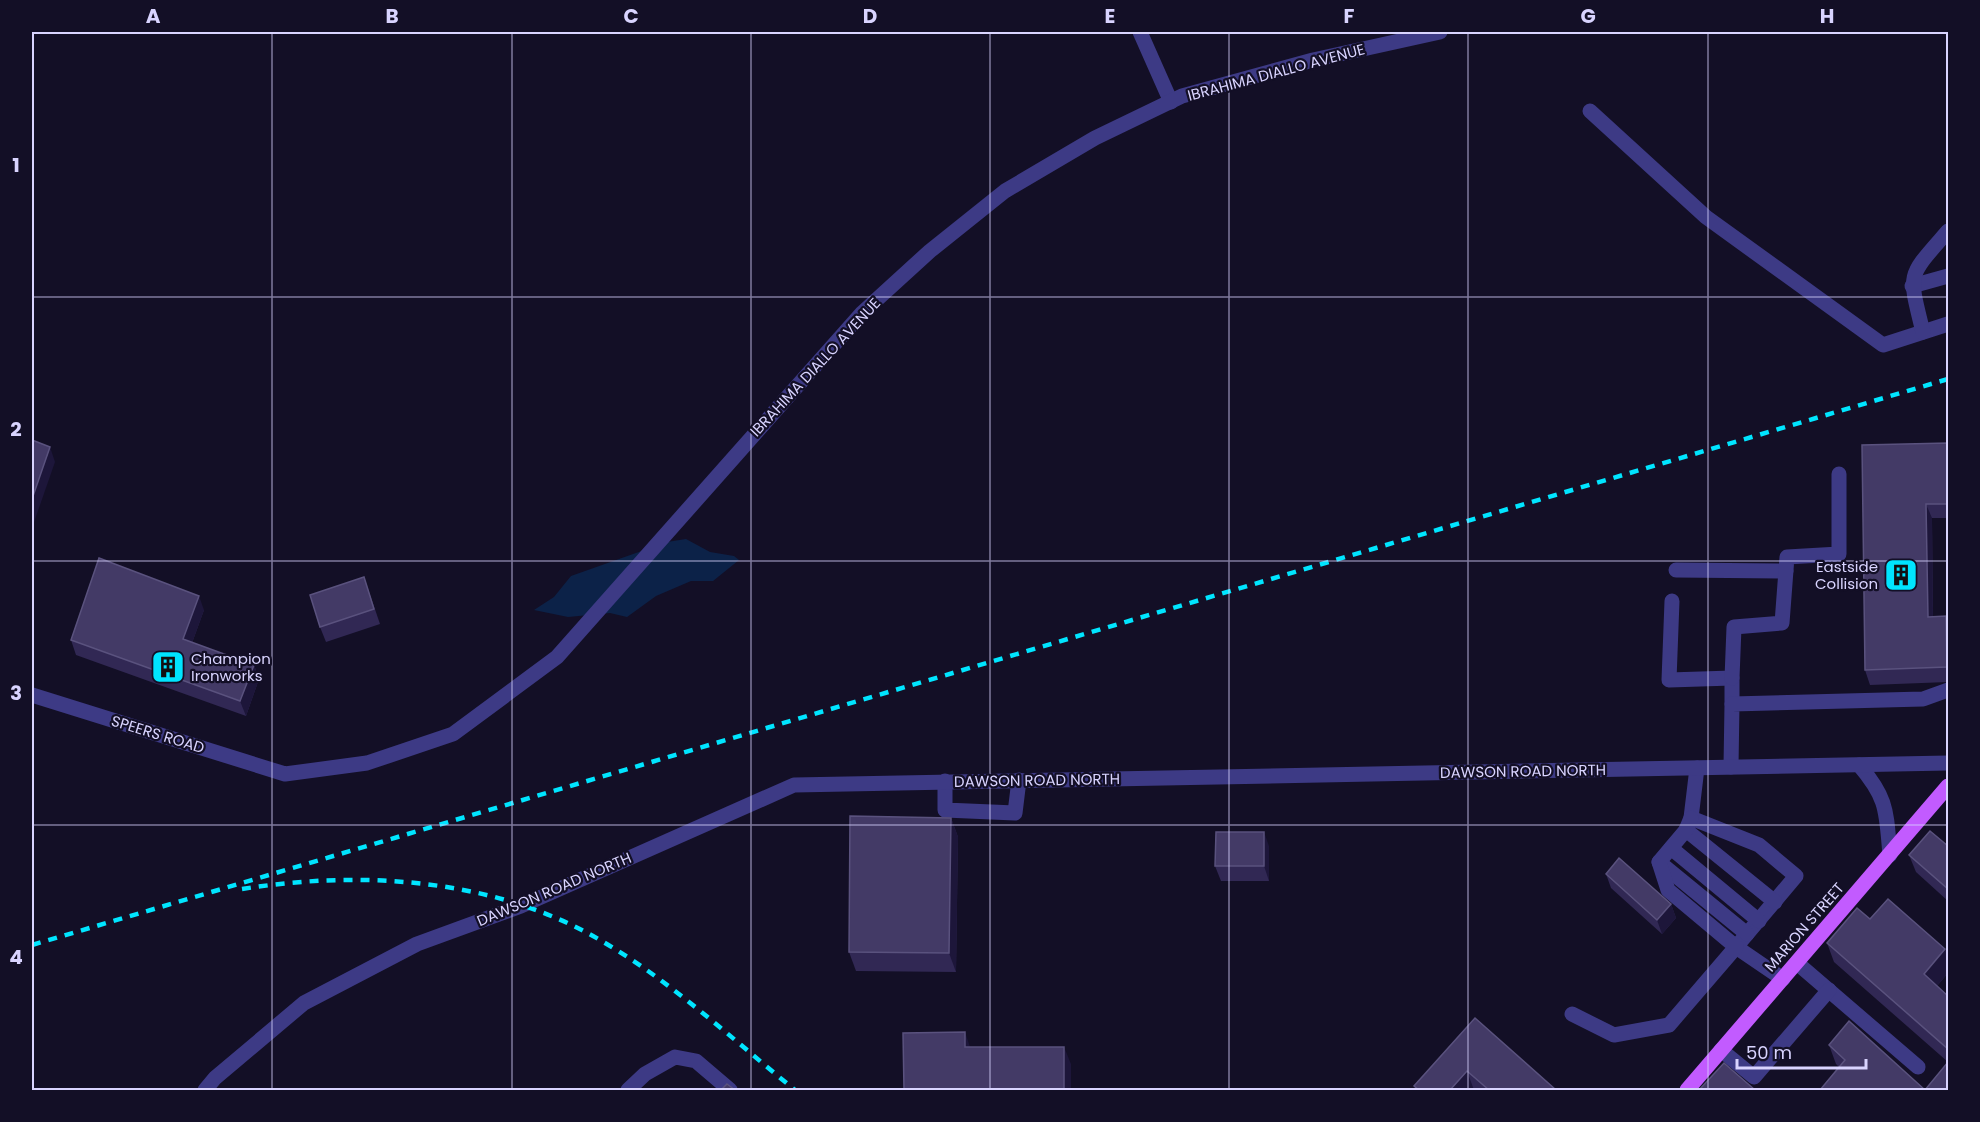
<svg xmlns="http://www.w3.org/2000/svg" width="1980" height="1122" viewBox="0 0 1980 1122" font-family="Poppins,sans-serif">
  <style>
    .water { fill: #0c2248 }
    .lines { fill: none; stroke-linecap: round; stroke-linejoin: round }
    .minor { stroke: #3d3a85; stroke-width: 15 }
    .major { stroke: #c25bff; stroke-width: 15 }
    .rail { stroke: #00e5ff; stroke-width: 4.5; stroke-dasharray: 9 8; stroke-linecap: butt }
    .wall { fill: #312854 }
    .shaded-wall { fill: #1d163a }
    .building { fill: #433a66; stroke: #5a527e; stroke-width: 1.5 }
    .grid { fill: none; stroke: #d9d4ff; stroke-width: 1.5; stroke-opacity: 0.55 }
    .labels { text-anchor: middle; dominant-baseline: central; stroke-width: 4.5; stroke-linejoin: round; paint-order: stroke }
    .street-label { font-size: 15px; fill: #d9d4ff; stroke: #130f26 }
    .poi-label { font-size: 15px; fill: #d9d4ff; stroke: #130f26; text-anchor: end }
    .neatline { fill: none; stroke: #d9d4ff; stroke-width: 2 }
    .grid-label { font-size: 20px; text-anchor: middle; font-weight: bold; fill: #d9d4ff }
  </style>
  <rect width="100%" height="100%" fill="#130f26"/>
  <path class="water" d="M686,539L710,552L734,556L739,560L713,581H691L656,596L627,617L610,613L568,617L534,610L554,597L571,576L667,542Z"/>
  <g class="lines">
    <g class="minor">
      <path d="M1140,32L1171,102"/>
      <path d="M1590,111L1706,217L1883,345L1948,324"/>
      <path d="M1912,286L1948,276"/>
      <path d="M1923,332C1908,271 1907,278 1948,231"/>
      <path d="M1676,570L1786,571"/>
      <path d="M1672,601L1669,680L1732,678V704"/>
      <path d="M1732,678L1734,627L1782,623L1787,557L1839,554V474"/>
      <path d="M32,695L285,774L367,763L453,734L557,657L862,313L930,251L1005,191L1095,138L1182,96L1313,60L1440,32"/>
      <path d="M1859,765C1888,799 1886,811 1890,855"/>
      <path d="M1731,767L1732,704L1923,699L1948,690"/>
      <path d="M1697,768L1691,818L1759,845L1796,876L1736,947L1783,979"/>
      <path d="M945,781V810L1015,813L1019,780"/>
      <path d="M1686,830L1775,902"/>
      <path d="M1671,848L1759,921"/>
      <path d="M1659,862L1747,934"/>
      <path d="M1797,963L1918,1067"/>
      <path d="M1572,1014L1614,1035L1669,1025L1736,947L1668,890L1659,862L1686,830L1691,818"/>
      <path d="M1721,1050L1754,1077L1829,990"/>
      <path d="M205,1090L215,1078L304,1003L417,944L521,906L794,785L1948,763"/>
      <path d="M628,1090L645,1074L675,1057L696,1061L730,1090"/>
    </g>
    <path class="major" d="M1687,1090L1948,786"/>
    <g class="rail">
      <path d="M242,889C361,870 494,878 600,940C671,981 732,1039 795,1090"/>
      <path d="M32,945L1948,379"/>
    </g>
  </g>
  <g class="wall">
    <path d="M1948,443V518H1932L1933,617L1948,622V682L1870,685L1865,670Z"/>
    <path d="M364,577L380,624L326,642L320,627Z"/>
    <path d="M204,610L192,643L254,665L259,679L246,716L76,655L71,640Z"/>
    <path d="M951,818L958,837L956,972L856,971L849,952Z"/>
    <path d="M1269,846V881H1221L1215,866Z"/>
    <path d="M1948,846V901L1916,872L1909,855Z"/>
    <path d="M1606,874L1671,904L1676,918L1662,934L1611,888Z"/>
    <path d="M1870,919L1945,949L1948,958V973L1937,986L1948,996V1090H1820L1839,1067L1836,1064L1829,1045L1925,1090L1948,1062L1834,962L1827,943Z"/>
    <path d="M1475,1018L1556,1090H1416L1414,1086Z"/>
  </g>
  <g class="shaded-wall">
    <path d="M50,447L55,462L32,528V499Z"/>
    <path d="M1926,504L1932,518L1933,631L1928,617Z"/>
    <path d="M199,596L204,610L188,654L183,639Z"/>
    <path d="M1946,616L1948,622V671L1947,667Z"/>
    <path d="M254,665L259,679L246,716L240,701Z"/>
    <path d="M951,818L958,837L956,972L949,953Z"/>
    <path d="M1264,832L1269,846V881L1264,866Z"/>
    <path d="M1671,904L1676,918L1662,934L1657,920Z"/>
    <path d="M1945,949L1948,958V973L1931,993L1924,974Z"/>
    <path d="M965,1032L971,1050L965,1047Z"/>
    <path d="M1064,1047L1071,1064V1090H1064Z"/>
    <path d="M1467,1071L1474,1090H1450Z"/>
  </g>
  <g class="building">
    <path d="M32,440L50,447L32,499Z"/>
    <path d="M1948,443V504H1926L1928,617L1946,616L1947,667L1865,670L1862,445Z"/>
    <path d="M99,558L199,596L183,639L254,665L240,701L71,640Z"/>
    <path d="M364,577L374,609L320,627L310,595Z"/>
    <path d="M850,816L951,818L949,953L849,952Z"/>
    <path d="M1930,831L1948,846V889L1909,855Z"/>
    <path d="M1216,832H1264V866H1215Z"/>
    <path d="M1619,858L1671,904L1657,920L1606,874Z"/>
    <path d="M1888,899L1945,949L1924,974L1948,996V1049L1827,943L1857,908L1870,919Z"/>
    <path d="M1475,1018L1556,1090H1489L1467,1071L1450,1090H1419L1414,1086Z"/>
    <path d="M1849,1021L1925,1090L1948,1062V1090H1820L1845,1060L1829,1045Z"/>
    <path d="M965,1032V1047H1064V1090H904L903,1033Z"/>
    <path d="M1724,1063L1755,1090H1699Z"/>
    <path d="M727,1084L735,1090H721Z"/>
  </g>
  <path class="grid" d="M272,32V1090M512,32V1090M751,32V1090M990,32V1090M1229,32V1090M1468,32V1090M1708,32V1090M32,297H1948M32,561H1948M32,825H1948"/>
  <defs>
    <symbol id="building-square" viewBox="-11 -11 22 22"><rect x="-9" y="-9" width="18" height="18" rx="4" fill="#00e5ff" stroke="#130f26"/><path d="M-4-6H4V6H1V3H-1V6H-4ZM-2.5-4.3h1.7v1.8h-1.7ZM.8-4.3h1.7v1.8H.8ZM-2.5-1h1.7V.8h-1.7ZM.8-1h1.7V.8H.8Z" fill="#111"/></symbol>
  </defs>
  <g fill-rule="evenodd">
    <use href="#building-square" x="1882" y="556" width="38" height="38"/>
    <use href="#building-square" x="149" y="648" width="38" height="38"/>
  </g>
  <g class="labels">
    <g class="street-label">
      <text transform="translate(1276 72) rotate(-15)">IBRAHIMA DIALLO AVENUE</text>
      <text transform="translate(815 367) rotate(-47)">IBRAHIMA DIALLO AVENUE</text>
      <text transform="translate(158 734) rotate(17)">SPEERS ROAD</text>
      <text transform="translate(1523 771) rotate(-1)">DAWSON ROAD NORTH</text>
      <text transform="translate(1037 780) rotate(-1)">DAWSON ROAD NORTH</text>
      <text transform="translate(554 889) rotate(-23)">DAWSON ROAD NORTH</text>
      <text transform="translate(1804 927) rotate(-49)">MARION STREET</text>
    </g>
    <g class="poi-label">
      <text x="1878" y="566">Eastside<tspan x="1878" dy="17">Collision</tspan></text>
      <text x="191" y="658" text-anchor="start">Champion<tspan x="191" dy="17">Ironworks</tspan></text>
    </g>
  </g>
  <rect width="1980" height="1122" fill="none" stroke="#130f26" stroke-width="66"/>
  <path d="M1737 1059v9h129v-9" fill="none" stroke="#d9d4ff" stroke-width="3"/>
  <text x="1746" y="1059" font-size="18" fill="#d9d4ff" stroke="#130f26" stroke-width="4.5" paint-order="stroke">50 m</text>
  <rect x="33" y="33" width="1914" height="1056" class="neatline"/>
  <g class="grid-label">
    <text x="153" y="23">A</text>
    <text x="392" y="23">B</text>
    <text x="631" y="23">C</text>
    <text x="870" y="23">D</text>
    <text x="1110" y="23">E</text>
    <text x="1349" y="23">F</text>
    <text x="1588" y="23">G</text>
    <text x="1827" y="23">H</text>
    <text x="16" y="172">1</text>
    <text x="16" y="436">2</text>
    <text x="16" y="700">3</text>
    <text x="16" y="964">4</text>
  </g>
</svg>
